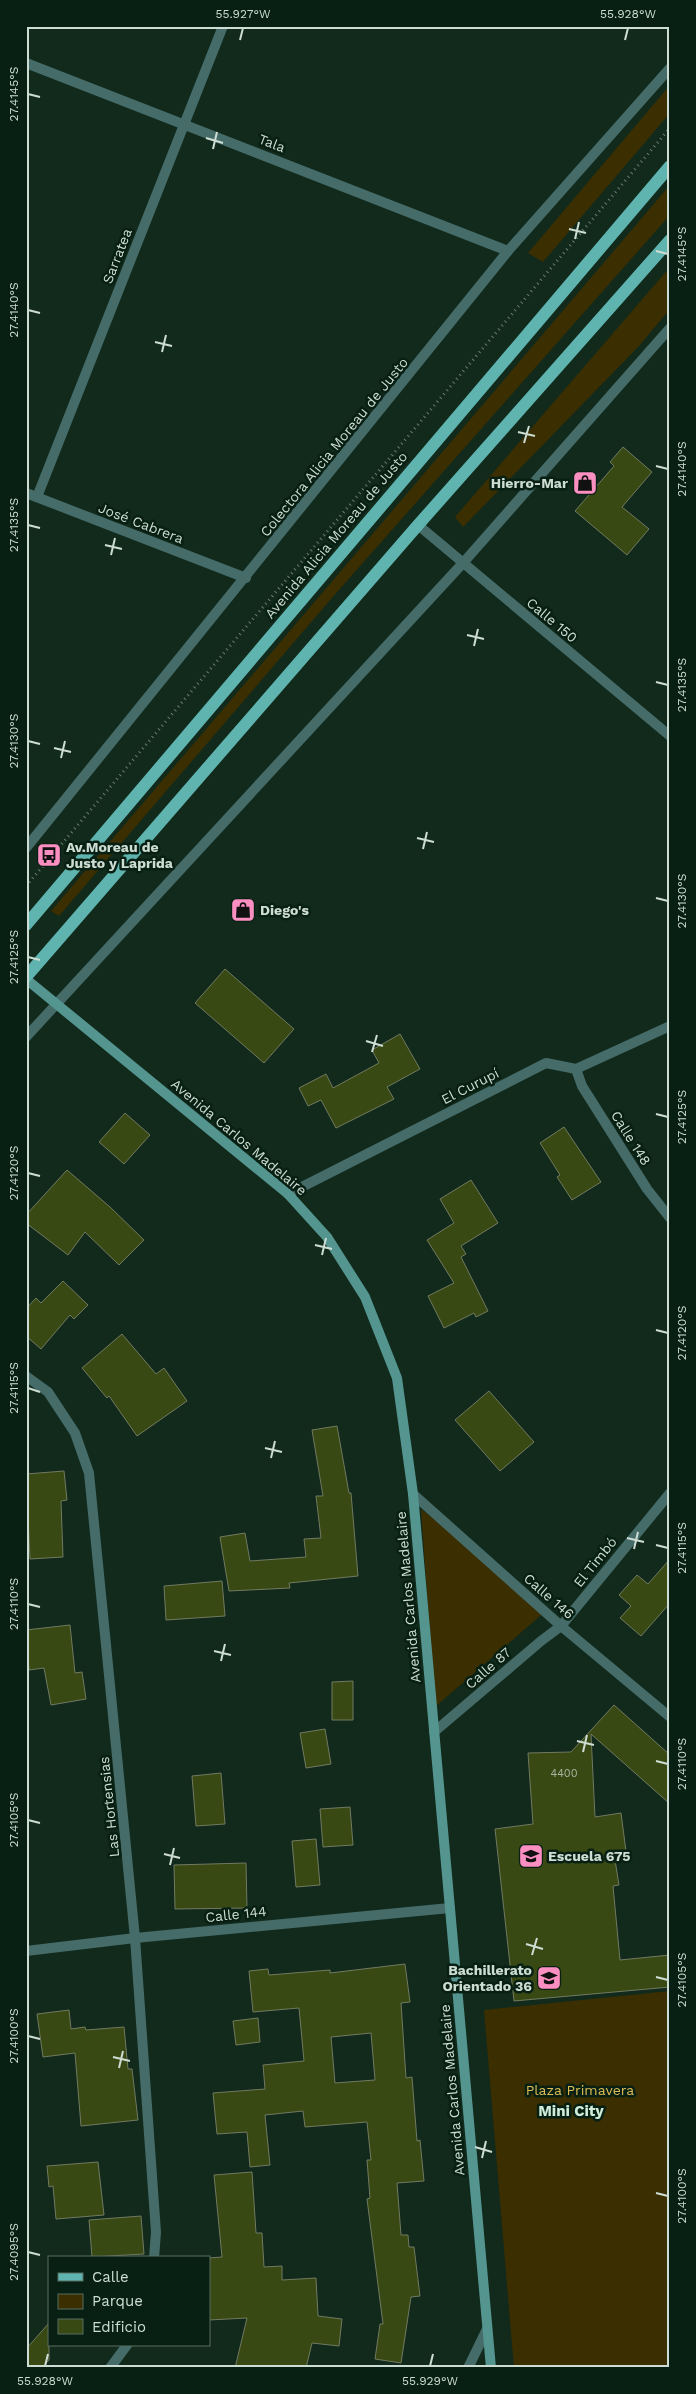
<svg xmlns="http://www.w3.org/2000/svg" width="696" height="2394" viewBox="0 0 696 2394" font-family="'Work Sans',sans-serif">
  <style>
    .green { fill: #3b2e00 }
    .building { fill: #394914; stroke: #717a60; fill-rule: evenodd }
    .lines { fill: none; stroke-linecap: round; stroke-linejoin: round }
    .path { stroke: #697d71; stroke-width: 3; stroke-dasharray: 1 4; stroke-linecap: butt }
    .street { stroke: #456c69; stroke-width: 10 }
    .secondary { stroke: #549590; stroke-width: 10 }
    .primary { stroke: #5fb4af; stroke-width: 12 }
    .ticks { fill: none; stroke: #ceddd3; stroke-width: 2 }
    .labels { text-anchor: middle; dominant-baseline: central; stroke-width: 5; stroke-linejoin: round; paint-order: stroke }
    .number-label { font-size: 11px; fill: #a9b8a3 }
    .street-label { font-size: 14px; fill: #ceddd3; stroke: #082013 }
    .poi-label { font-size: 14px; font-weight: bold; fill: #ceddd3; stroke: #082013; text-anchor: start }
    .park-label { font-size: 14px; fill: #debc55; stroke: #082013 }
    .neighbourhood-label { font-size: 15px; font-weight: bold; fill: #cfecd9; stroke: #082013 }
    .neatline { fill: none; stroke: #ceddd3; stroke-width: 2 }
    .ticks-label { font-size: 12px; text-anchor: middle; fill: #ceddd3 }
  </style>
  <rect width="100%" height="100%" fill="#122a1c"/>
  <g class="green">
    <path d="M670,85V113L543,262L528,253Z"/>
    <path d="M670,185V215L331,599L59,916L51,911Z"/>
    <path d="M670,267V309L639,346L463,527L455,517Z"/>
    <path d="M421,1509L547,1610L435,1707Z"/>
    <path d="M670,1991V2368H514L484,2010Z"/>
  </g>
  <g class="building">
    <path d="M623,447L652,472L622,507L649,529L627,555L575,511L614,466L610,462Z"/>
    <path d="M225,969L294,1029L264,1063L195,1003Z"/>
    <path d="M400,1034L420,1069L387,1087L394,1099L336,1128L321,1100L308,1106L299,1088L326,1074L333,1088L379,1063L372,1050Z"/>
    <path d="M125,1113L150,1135L124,1164L99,1142Z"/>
    <path d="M564,1127L601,1182L572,1200L557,1177L560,1175L540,1143Z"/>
    <path d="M67,1170L110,1207L144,1240L119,1265L85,1232L68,1255L26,1223V1215Z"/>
    <path d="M471,1180L498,1223L461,1246L466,1254L461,1257L488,1311L476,1317L474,1313L444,1328L428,1296L454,1283L427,1240L454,1223L440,1199Z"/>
    <path d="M63,1281L88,1305L74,1319L70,1315L41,1349L26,1336V1309L36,1298L41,1303Z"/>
    <path d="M122,1334L156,1374L164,1368L187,1401L137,1436L109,1396L107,1398L82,1368Z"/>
    <path d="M489,1391L534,1442L500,1471L455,1420Z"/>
    <path d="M337,1426L349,1493H351L358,1576L289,1583L290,1588L229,1591L220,1537L245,1533L250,1561L306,1557L304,1539L321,1538L316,1496H323L312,1430Z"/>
    <path d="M64,1471L67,1500L61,1501L63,1557L30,1559L26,1474Z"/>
    <path d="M670,1559V1603L641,1636L620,1618L631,1606L619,1595L637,1575L648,1584Z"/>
    <path d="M222,1581L225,1616L166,1620L164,1586Z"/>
    <path d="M70,1625L75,1673L82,1672L86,1699L51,1705L44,1668L29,1670L26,1630Z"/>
    <path d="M353,1681V1720H332V1682Z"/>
    <path d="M614,1705L670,1755V1804L591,1734L595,1817L621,1813L627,1859L615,1860L619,1885L613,1886L620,1960L670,1955V1987L514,2001L495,1829L533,1824L528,1753L571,1752Z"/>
    <path d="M325,1729L331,1764L306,1768L300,1733Z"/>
    <path d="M221,1773L225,1824L196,1826L192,1776Z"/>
    <path d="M350,1807L353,1845L323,1847L320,1809Z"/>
    <path d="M316,1839L320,1885L296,1887L292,1841Z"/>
    <path d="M246,1863L247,1908L175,1909L174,1865Z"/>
    <path d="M405,1964L410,2002L401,2003L406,2078L412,2077L417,2141L420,2140L424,2181L397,2183L401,2235H408L409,2247H414L420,2296L411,2297L401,2363L375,2359L380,2324H383L367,2199L370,2198L367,2160H371L367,2122L305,2127L303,2111L265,2115L270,2165L250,2167L247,2132L217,2134L213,2093L265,2089L263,2065L304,2061L299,2008L253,2012L249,1971L268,1969L269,1975L330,1970V1973ZM371,2033L375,2080L335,2083L331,2037Z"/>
    <path d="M69,2010L71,2029L85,2027L86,2030L124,2027L128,2069H132L138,2120L81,2126L75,2053L43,2057L37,2014Z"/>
    <path d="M258,2018L260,2042L236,2045L233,2021Z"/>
    <path d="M98,2162L104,2215L56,2219L53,2186L49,2187L47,2166Z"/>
    <path d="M252,2172L256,2233H262L264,2267L282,2266V2280L316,2278L318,2316L342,2319L339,2346L312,2343L306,2368H235L247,2318L209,2320V2258L222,2257L214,2175Z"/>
    <path d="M141,2216L144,2254L92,2257L89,2220Z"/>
    <path d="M49,2323V2360L42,2368H26V2349Z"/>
  </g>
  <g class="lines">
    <path class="path" d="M26,886L670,128"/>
    <g class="street">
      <path d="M26,63L508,251"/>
      <path d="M26,493L246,578"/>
      <path d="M37,497L223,26"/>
      <path d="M418,525L670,736"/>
      <path d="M26,848L508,251L670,68"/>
      <path d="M26,1037L463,563L670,328"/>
      <path d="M576,1069L582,1086L647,1189L670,1218"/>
      <path d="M288,1194L546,1063L576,1069L670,1026"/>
      <path d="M26,1376L48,1392L75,1433L89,1473L135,1938L156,2232L154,2258"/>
      <path d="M413,1494L561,1626L670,1717"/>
      <path d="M434,1732L541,1641L561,1626L670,1493"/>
      <path d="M26,1951L135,1938L450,1908"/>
      <path d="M110,2368L127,2345"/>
      <path d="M468,2368L487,2329"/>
    </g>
    <path class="secondary" d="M26,979L288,1194L327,1237L365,1297L397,1378L413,1494L491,2368"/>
    <g class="primary">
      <path d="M26,925L670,166"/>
      <path d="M26,977L418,525L670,240"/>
    </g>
  </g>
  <path class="ticks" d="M240,40L243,28M625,40L628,28M28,94L40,97M206,138L223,143M213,149L217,132M569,229L586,233M575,239L579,222M656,251L668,254M28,310L40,313M155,342L172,346M162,352L166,335M518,432L535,436M524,443L529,426M656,466L668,469M28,525L40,528M105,545L122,549M111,555L115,538M467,635L484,639M474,646L478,629M656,682L668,685M28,741L40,744M54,748L71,752M61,758L65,741M417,838L434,842M423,849L427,832M656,898L668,901M28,957L40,960M366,1041L383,1046M372,1052L377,1035M656,1114L668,1117M28,1173L40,1176M315,1245L332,1249M322,1255L326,1238M656,1330L668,1333M28,1388L40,1392M265,1448L282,1452M271,1458L275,1441M627,1538L644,1542M656,1545L668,1548M634,1549L638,1532M28,1604L40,1607M214,1651L231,1655M221,1661L225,1644M577,1741L594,1745M583,1752L587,1735M656,1761L668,1764M28,1820L40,1823M164,1854L180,1858M170,1865L174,1848M526,1944L543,1949M532,1955L537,1938M656,1977L668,1980M28,2036L40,2039M113,2057L130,2061M119,2068L123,2051M475,2147L492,2152M482,2158L486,2141M656,2193L668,2196M28,2252L40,2255M45,2366L48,2354M430,2366L433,2354"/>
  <defs>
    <symbol id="shop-square" viewBox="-11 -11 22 22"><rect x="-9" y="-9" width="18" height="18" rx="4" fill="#fc8fc1" stroke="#082013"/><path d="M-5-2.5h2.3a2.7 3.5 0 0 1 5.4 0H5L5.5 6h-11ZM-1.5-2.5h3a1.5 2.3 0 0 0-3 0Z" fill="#111"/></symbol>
    <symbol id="bus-square" viewBox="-11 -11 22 22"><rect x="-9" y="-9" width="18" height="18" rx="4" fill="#fc8fc1" stroke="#082013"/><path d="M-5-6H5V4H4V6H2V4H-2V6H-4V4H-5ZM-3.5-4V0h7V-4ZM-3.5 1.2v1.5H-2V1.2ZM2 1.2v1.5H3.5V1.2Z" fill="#111"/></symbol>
    <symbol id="school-square" viewBox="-11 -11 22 22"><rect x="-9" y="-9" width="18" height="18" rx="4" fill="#fc8fc1" stroke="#082013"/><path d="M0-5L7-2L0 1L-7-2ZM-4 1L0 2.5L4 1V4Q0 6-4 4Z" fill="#111"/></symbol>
  </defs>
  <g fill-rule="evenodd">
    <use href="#shop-square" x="571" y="469" width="28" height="28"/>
    <use href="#bus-square" x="35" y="841" width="28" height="28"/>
    <use href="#shop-square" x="229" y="896" width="28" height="28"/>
    <use href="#school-square" x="517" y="1842" width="28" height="28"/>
    <use href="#school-square" x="535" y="1964" width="28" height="28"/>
  </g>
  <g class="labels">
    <g class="number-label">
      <text x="564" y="1773">4400</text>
    </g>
    <g class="street-label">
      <text transform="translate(272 143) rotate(21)">Tala</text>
      <text transform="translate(117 256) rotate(-69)">Sarratea</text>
      <text transform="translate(334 447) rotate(-51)">Colectora Alicia Moreau de Justo</text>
      <text transform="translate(141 523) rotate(21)">José Cabrera</text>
      <text transform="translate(336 535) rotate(-50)">Avenida Alicia Moreau de Justo</text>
      <text transform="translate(552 620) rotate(40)">Calle 150</text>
      <text transform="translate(470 1086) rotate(-27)">El Curupí</text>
      <text transform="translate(239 1137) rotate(40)">Avenida Carlos Madelaire</text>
      <text transform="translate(631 1138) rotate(58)">Calle 148</text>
      <text transform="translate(595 1562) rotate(-51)">El Timbó</text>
      <text transform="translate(549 1596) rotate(41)">Calle 146</text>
      <text transform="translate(408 1597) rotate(-95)">Avenida Carlos Madelaire</text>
      <text transform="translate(488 1668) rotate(-41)">Calle 87</text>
      <text transform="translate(109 1807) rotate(-96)">Las Hortensias</text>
      <text transform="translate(236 1914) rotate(-6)">Calle 144</text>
      <text transform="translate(452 2090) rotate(-95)">Avenida Carlos Madelaire</text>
    </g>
    <g class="poi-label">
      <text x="568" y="483" text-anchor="end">Hierro-Mar</text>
      <text x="66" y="847">Av.Moreau de<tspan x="66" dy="16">Justo y Laprida</tspan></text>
      <text x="260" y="910">Diego's</text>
      <text x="548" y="1856">Escuela 675</text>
      <text x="532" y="1970" text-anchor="end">Bachillerato<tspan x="532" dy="16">Orientado 36</tspan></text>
    </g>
    <g class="park-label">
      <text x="580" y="2090">Plaza Primavera</text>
    </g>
    <g class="neighbourhood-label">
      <text x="571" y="2111">Mini City</text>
    </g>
  </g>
  <rect width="696" height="2394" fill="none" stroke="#082013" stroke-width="55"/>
  <rect x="48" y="2256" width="162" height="90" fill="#082013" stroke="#576c60"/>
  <rect x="58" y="2273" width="25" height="8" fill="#5fb4af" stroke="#576c60"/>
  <text x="92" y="2282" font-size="15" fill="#ceddd3">Calle</text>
  <rect x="58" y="2294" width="25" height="15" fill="#3b2e00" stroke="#576c60"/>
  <text x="92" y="2306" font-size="15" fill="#ceddd3">Parque</text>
  <rect x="58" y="2319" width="25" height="15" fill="#394914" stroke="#576c60"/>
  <text x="92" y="2332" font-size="15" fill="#ceddd3">Edificio</text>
  <rect x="28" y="28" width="640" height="2338" class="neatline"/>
  <g class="ticks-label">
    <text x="243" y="18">55.927°W</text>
    <text x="628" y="18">55.928°W</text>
    <text transform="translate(14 94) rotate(-90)" y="4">27.4145°S</text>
    <text transform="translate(682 254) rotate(-90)" y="4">27.4145°S</text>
    <text transform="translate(14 310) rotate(-90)" y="4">27.4140°S</text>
    <text transform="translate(682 469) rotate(-90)" y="4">27.4140°S</text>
    <text transform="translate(14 525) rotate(-90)" y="4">27.4135°S</text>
    <text transform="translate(682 685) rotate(-90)" y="4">27.4135°S</text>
    <text transform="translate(14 741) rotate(-90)" y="4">27.4130°S</text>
    <text transform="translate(682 901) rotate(-90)" y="4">27.4130°S</text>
    <text transform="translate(14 957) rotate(-90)" y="4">27.4125°S</text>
    <text transform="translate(682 1117) rotate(-90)" y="4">27.4125°S</text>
    <text transform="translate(14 1173) rotate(-90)" y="4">27.4120°S</text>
    <text transform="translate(682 1333) rotate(-90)" y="4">27.4120°S</text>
    <text transform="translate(14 1388) rotate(-90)" y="4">27.4115°S</text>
    <text transform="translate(682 1548) rotate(-90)" y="4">27.4115°S</text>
    <text transform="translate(14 1604) rotate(-90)" y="4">27.4110°S</text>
    <text transform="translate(682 1764) rotate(-90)" y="4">27.4110°S</text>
    <text transform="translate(14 1820) rotate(-90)" y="4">27.4105°S</text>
    <text transform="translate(682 1980) rotate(-90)" y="4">27.4105°S</text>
    <text transform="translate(14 2036) rotate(-90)" y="4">27.4100°S</text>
    <text transform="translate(682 2196) rotate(-90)" y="4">27.4100°S</text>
    <text transform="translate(14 2252) rotate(-90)" y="4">27.4095°S</text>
    <text x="45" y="2385">55.928°W</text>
    <text x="430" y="2385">55.929°W</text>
  </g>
</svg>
